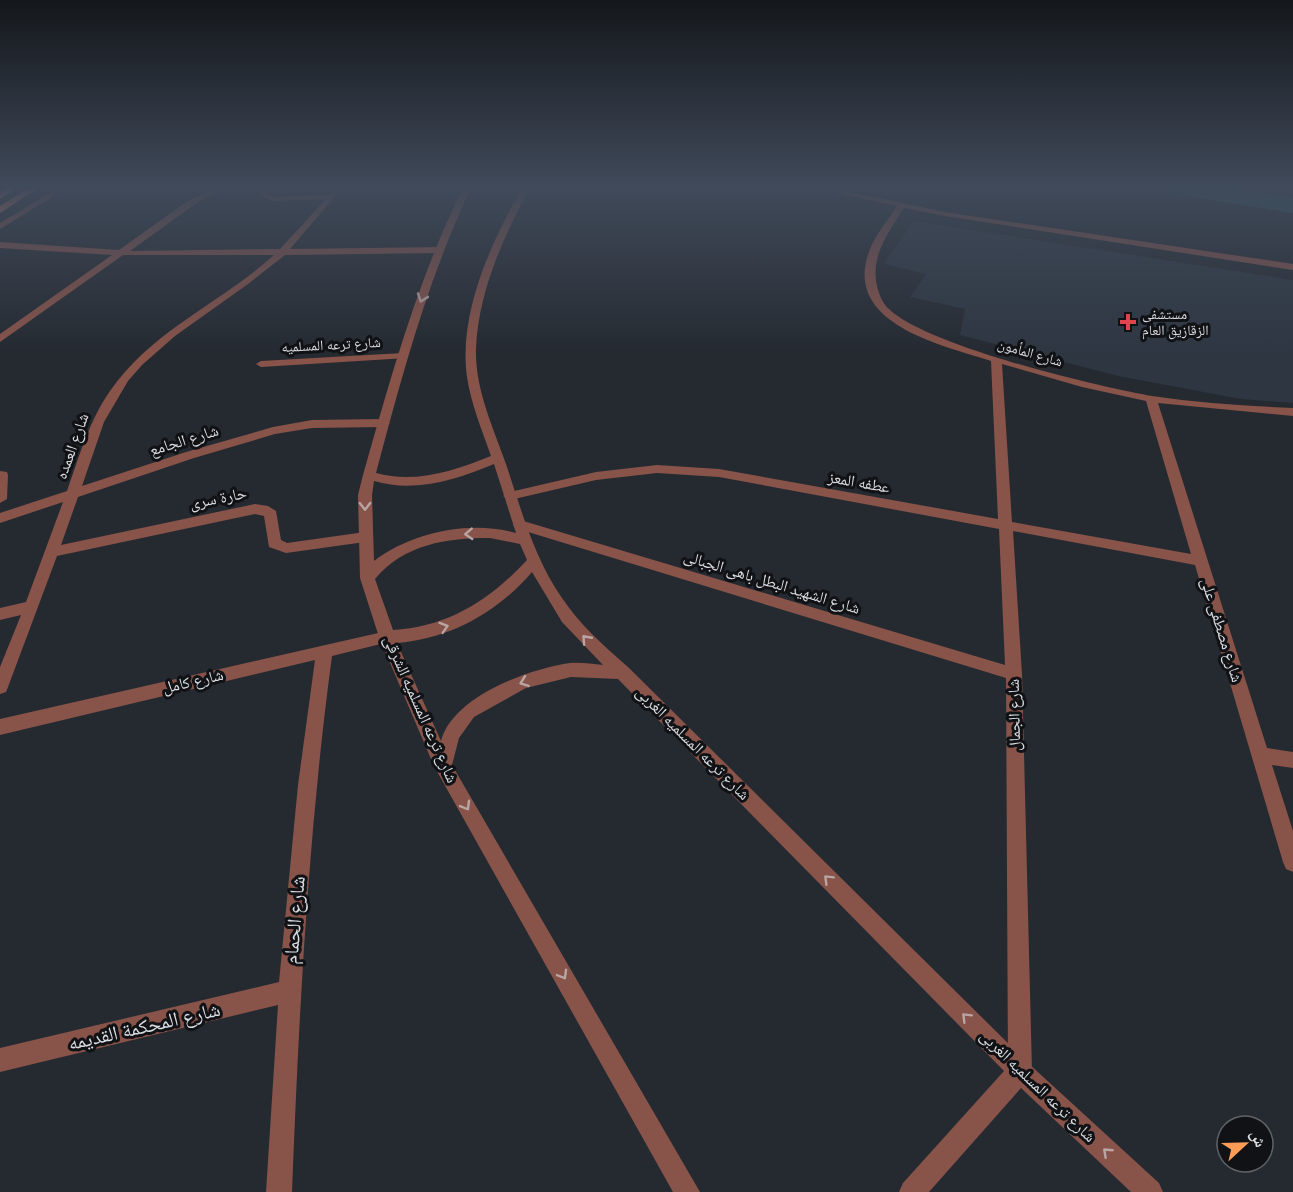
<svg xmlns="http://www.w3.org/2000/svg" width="1293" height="1192" viewBox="0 0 1293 1192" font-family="Figtree,'Noto Naskh Arabic',sans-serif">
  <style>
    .built { fill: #2d3641 }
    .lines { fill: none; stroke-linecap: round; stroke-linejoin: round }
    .canal { fill: #235e65; fill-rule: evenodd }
    .minor { fill: #885349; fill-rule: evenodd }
    .tertiary { fill: #885349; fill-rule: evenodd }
    .trunk { fill: #f08572; fill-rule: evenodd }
    .oneway { stroke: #b8a5a4 }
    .health-dot { fill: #e0444e; stroke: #101215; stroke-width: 2 }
    .labels { text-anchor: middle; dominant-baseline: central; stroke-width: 6; stroke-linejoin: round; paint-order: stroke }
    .far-poi-label { font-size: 14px; fill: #d8dce0; stroke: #101215; text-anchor: start }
    .far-street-label { font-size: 14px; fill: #d8dce0; stroke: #101215 }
    .street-label { font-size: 16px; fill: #d8dce0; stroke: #101215 }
    .near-street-label { font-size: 20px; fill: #d8dce0; stroke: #101215 }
  </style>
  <rect width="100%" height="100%" fill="#252a31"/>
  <path class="built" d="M914,221L1293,280V403L1241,399L1118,376L960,335L965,309L910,297L926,274L884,264Z"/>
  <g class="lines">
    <path class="canal" d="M1162,186H1224L1293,197V213L1175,194L1166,191Z"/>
    <g class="minor">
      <path d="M217,186H226L191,207L130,251L280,249L326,199L272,201L260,195L265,186H273L268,194L273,197L330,194L336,186H344L290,249L439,247L443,250L439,253L285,255L248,284L175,336L142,365L128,381L104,422L82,486L186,452L273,427L312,420L384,419L390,423L384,427L312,428L275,434L194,458L78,497L61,545L255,504L268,506L276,511L281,540L287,543L365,532L372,537L365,542L286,553L269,547L264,516L255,514L57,556L8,687L6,692L0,694V667L21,615L0,620V608L26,602L63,502L0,523V513L67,491C79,457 89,421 110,391C152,330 221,303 274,255H123L0,342V334L112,255L0,248V242L119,250L185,203Z"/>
      <path d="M805,186H820L945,212L1293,264V270L945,216L904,208C885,237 865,264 882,300C901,341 1104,388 1152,396C1199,403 1246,406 1293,408V416L1158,403L1267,748L1293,752V768L1272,765L1293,831V872L1286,869L1283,862L1195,565L1013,531L1022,674L1032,1071L1028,1079L1020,1083L1012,1079L1008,1071L1006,678L515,528L513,525L520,520L1005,665L999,529L719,477L657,473L596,480L510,500L503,496L510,492L596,472L657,465L719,469L998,519L991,361C942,345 840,324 870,249C876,234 888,220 897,206ZM1002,364L1082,387L1146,401L1191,554L1012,522Z"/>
      <path d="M403,353L407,354V358L261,367L256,364L261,361Z"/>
      <path d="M0,471L7,472L8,475L7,499L0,503Z"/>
      <path d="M387,631L393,633L395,637L393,641L332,656C308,834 299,1013 292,1192H266L278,1005L0,1072V1048L279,982L298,785L315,660L0,735V719Z"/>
    </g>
    <g class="tertiary">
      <path d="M61,186H70L0,229V223Z"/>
      <path d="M464,186H472C428,278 402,375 376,473C415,484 454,471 491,456C482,430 471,404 467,377C458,312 492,241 523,186H531C504,235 478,292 476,349C475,389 493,427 506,464C521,509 534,558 562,598C580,625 604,646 628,667L1028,1063L1159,1183L1163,1192H1131L1021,1088L929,1192H899L903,1183L1004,1071L618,679L571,677L526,688L474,717L459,738L452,765L700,1192H673L434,766L379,637L360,578L358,495L363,475C391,376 418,278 464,186ZM494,464L516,533C470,520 412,532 374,561L372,495L374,481C414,493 456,480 494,464ZM490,538L520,544L527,560C490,600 448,627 393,630L375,579C404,544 447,538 490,538ZM532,572L562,622L603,665C592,664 581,662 570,663C529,669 453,696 441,741L397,643C450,639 498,612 532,572Z"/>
    </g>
    <g class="trunk">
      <path d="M10,186H20L0,199V192Z"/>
      <path d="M32,186H42L0,213V206Z"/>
    </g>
  </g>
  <defs><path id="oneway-chevron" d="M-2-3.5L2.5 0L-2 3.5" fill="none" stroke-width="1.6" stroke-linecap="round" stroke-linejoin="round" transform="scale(1.5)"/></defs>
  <g class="oneway">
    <use href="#oneway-chevron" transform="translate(422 298) rotate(109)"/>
    <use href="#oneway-chevron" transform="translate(365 506) rotate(89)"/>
    <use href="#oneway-chevron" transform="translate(469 534) rotate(177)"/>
    <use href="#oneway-chevron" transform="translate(444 627) rotate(-17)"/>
    <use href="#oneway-chevron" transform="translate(586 639) rotate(-132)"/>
    <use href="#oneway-chevron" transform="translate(524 682) rotate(160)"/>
    <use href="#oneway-chevron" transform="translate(466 806) rotate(60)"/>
    <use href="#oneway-chevron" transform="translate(828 879) rotate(-135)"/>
    <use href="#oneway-chevron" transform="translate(563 975) rotate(60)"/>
    <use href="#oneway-chevron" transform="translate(966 1017) rotate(-135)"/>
    <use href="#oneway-chevron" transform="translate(1107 1152) rotate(-137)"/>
  </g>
  <linearGradient id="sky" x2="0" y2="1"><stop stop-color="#14171b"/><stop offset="0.53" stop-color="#404a5a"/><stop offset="1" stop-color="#404a5a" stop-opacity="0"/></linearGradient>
  <rect width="1293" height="353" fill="url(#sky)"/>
  <path class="health-dot" d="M1125 313h6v6h6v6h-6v6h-6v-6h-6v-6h6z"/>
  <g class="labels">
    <g class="far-poi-label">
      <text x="1142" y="314">مستشفى<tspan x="1142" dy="16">الزقازيق العام</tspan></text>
    </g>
    <g class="far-street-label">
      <text transform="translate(331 345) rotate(-3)">شارع ترعه المسلميه</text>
      <text transform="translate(1030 353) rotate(16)">شارع المأمون</text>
    </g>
    <g class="street-label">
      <text transform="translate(184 440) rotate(-17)">شارع الجامع</text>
      <text transform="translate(72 446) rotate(-70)">شارع العمده</text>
      <text transform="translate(859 482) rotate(10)">عطفه المعز</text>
      <text transform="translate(218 498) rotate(-11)">حارة سرى</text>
      <text transform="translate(772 582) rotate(17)">شارع الشهيد البطل باهى الجبالى</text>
      <text transform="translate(1222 630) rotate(73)">شارع مصطفى على</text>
      <text transform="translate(193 681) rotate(-13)">شارع كامل</text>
      <text transform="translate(421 709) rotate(66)">شارع ترعه المسلميه الشرقى</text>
      <text transform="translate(1014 715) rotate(-91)">شارع الجمال</text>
      <text transform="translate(693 743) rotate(45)">شارع ترعه المسلميه الغربى</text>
      <text transform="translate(1038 1086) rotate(44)">شارع ترعه المسلميه الغربى</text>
    </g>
    <g class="near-street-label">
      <text transform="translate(294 920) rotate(-85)">شارع الحمام</text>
      <text transform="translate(144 1026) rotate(-13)">شارع المحكمة القديمه</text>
    </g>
  </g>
  <g transform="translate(1245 1144) rotate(68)"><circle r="28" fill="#101215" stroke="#606366" stroke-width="1.5"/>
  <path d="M0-4.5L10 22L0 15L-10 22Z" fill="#fd9c56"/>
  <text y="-9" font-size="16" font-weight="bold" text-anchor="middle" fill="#d8dce0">ش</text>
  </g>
</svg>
